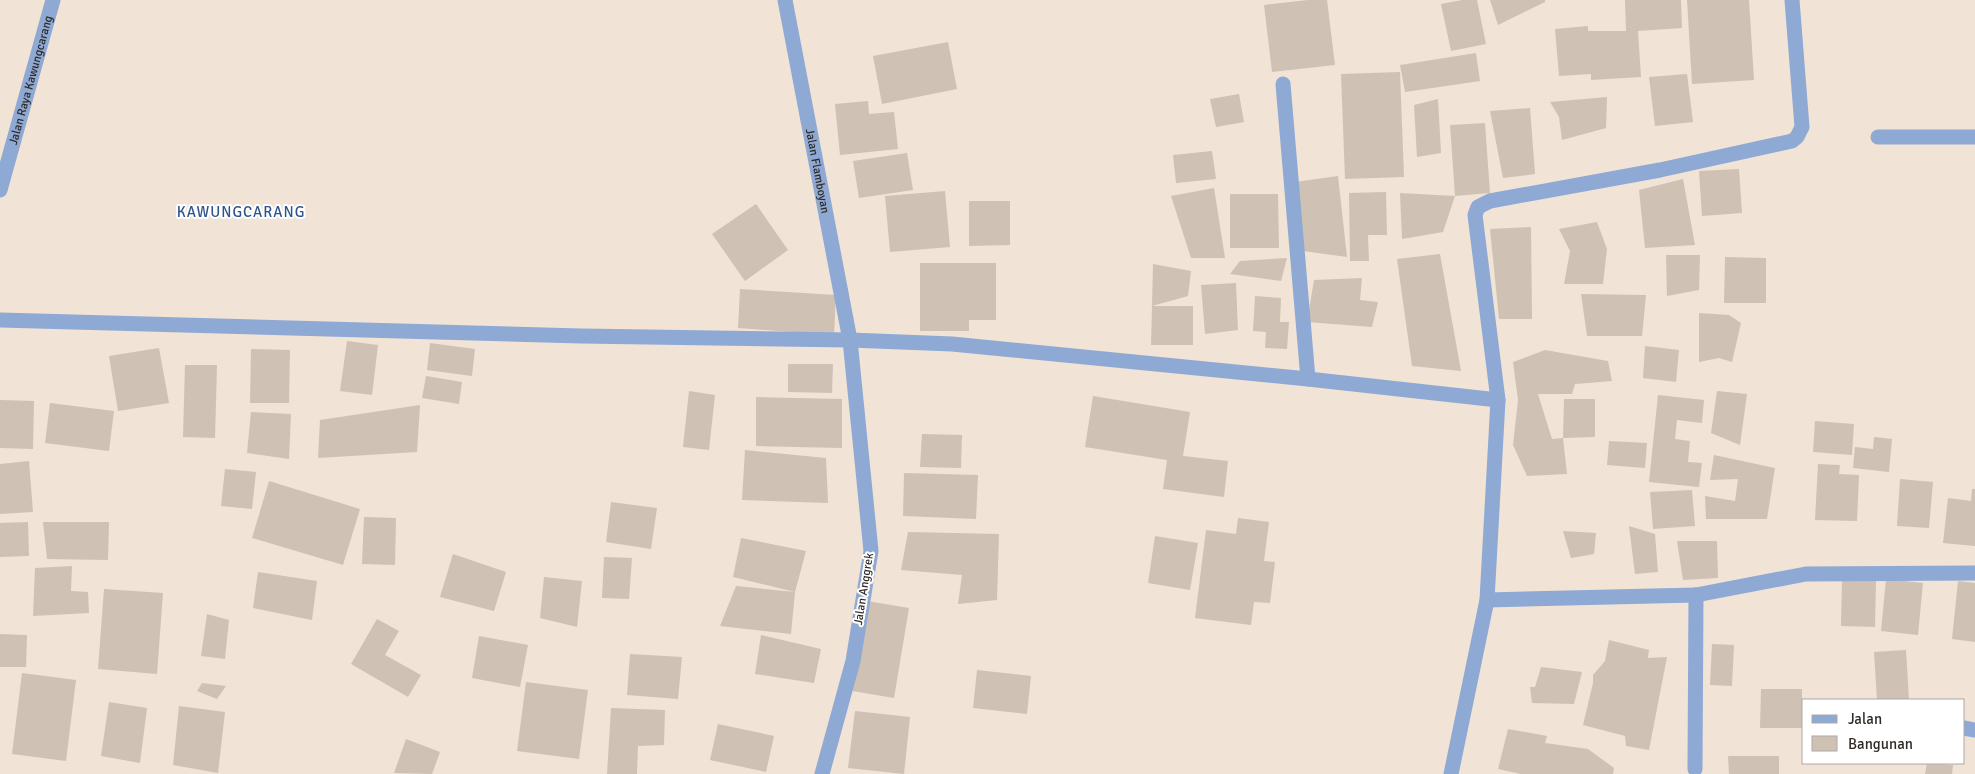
<svg xmlns="http://www.w3.org/2000/svg" width="1975" height="774" viewBox="0 0 1975 774" font-family="Signika,sans-serif">
  <style>
    .building { fill: #cfc1b4 }
    .lines { fill: none; stroke-linecap: round; stroke-linejoin: round }
    .street { stroke: #8da9d4; stroke-width: 15 }
    .labels { text-anchor: middle; dominant-baseline: central; stroke-width: 4; stroke-linejoin: round; paint-order: stroke }
    .street-label { font-size: 12px; fill: #2f2a25; stroke: #fff }
    .quarter-label { font-size: 15px; letter-spacing: 1px; fill: #2f548b; stroke: #fff }
  </style>
  <rect width="100%" height="100%" fill="#f1e3d5"/>
  <g class="building">
    <path d="M1308,0H1327L1335,65L1272,72L1264,5Z"/>
    <path d="M1462,0H1477L1486,44L1451,51L1441,4Z"/>
    <path d="M1490,0H1545V2L1498,25Z"/>
    <path d="M1625,0H1681L1682,28L1638,31L1641,77L1591,80V74L1559,76L1555,29L1588,26V31H1626Z"/>
    <path d="M1687,0H1749L1754,80L1692,84Z"/>
    <path d="M948,42L957,89L882,104L873,56Z"/>
    <path d="M1476,53L1480,81L1405,92L1400,65Z"/>
    <path d="M1400,72L1404,177L1345,179L1341,74Z"/>
    <path d="M1687,74L1693,122L1655,126L1649,77Z"/>
    <path d="M1239,94L1244,122L1216,127L1210,99Z"/>
    <path d="M1607,97L1606,128L1562,140L1559,117L1550,102Z"/>
    <path d="M1438,99L1441,153L1417,157L1414,105Z"/>
    <path d="M868,101L869,114L894,112L898,149L840,155L835,104Z"/>
    <path d="M1530,108L1535,174L1503,178L1490,111Z"/>
    <path d="M1485,123L1490,193L1455,196L1450,125Z"/>
    <path d="M1212,151L1216,179L1176,183L1173,155Z"/>
    <path d="M907,153L913,190L859,198L853,161Z"/>
    <path d="M1739,169L1742,213L1702,216L1699,171Z"/>
    <path d="M1338,176L1347,257L1303,251L1295,182Z"/>
    <path d="M1683,179L1695,245L1645,248L1639,190Z"/>
    <path d="M1214,188L1225,258H1191L1171,196Z"/>
    <path d="M945,191L950,247L890,252L885,196Z"/>
    <path d="M1386,192L1387,235H1368L1369,261H1350L1349,193Z"/>
    <path d="M1400,193L1455,196L1443,232L1402,239Z"/>
    <path d="M1230,194H1278L1279,248H1230Z"/>
    <path d="M969,201H1010V245L969,246Z"/>
    <path d="M756,204L788,250L745,281L712,234Z"/>
    <path d="M1597,222L1607,249L1603,284H1564L1570,251L1559,229Z"/>
    <path d="M1531,227L1532,319H1499L1490,229Z"/>
    <path d="M1440,254L1461,371L1412,366L1397,259Z"/>
    <path d="M1666,255H1700L1699,290L1667,296Z"/>
    <path d="M1725,257L1766,258V303H1724Z"/>
    <path d="M1287,258L1281,281L1230,274L1240,261Z"/>
    <path d="M920,263H996V320H969V331H920Z"/>
    <path d="M1153,264L1191,271L1188,296L1152,306Z"/>
    <path d="M1362,278L1360,300L1378,302L1372,327L1307,322L1314,280Z"/>
    <path d="M1236,283L1238,330L1205,334L1201,285Z"/>
    <path d="M740,289L836,295L834,335L738,328Z"/>
    <path d="M1581,294L1646,295L1642,336H1587Z"/>
    <path d="M1255,296L1281,298L1280,322H1289L1287,349L1265,348L1266,332L1253,331Z"/>
    <path d="M1152,306H1193V345H1151Z"/>
    <path d="M1699,313L1729,315L1741,323L1732,362L1719,358L1699,362Z"/>
    <path d="M347,341L378,345L372,395L340,391Z"/>
    <path d="M430,343L475,349L472,376L427,370Z"/>
    <path d="M1645,346L1679,350L1676,382L1643,378Z"/>
    <path d="M159,348L169,403L118,411L109,356Z"/>
    <path d="M251,349L290,350L289,403H250Z"/>
    <path d="M1545,350L1608,361L1612,381L1575,384L1572,394H1538L1552,439L1563,438L1567,474L1527,476L1513,445L1518,400L1513,362Z"/>
    <path d="M788,364H833L832,393L788,392Z"/>
    <path d="M185,365H217L215,438L183,437Z"/>
    <path d="M426,376L462,382L459,404L422,398Z"/>
    <path d="M689,391L715,395L709,450L683,447Z"/>
    <path d="M1717,391L1747,394L1740,445L1711,433Z"/>
    <path d="M1658,395L1704,400L1702,423L1677,420L1675,439L1690,441L1688,462L1702,463L1699,487L1649,482Z"/>
    <path d="M1093,396L1190,412L1183,456L1228,461L1224,497L1163,489L1167,460L1085,447Z"/>
    <path d="M756,397L842,399V448L756,446Z"/>
    <path d="M1564,399H1595V437L1563,438Z"/>
    <path d="M0,400L34,401L33,449L0,448Z"/>
    <path d="M50,403L114,411L109,451L45,443Z"/>
    <path d="M420,405L417,452L318,458L320,420Z"/>
    <path d="M251,412L291,414L289,459L247,453Z"/>
    <path d="M1815,421L1854,424L1852,455L1813,452Z"/>
    <path d="M922,434L962,435L961,468L920,467Z"/>
    <path d="M1874,437L1892,439L1889,472L1853,468L1855,447L1873,449Z"/>
    <path d="M1609,441L1647,443L1645,468L1607,465Z"/>
    <path d="M745,450L826,458L828,503L742,500Z"/>
    <path d="M1714,455L1775,468L1767,519H1706L1705,496L1735,501L1738,479L1710,480Z"/>
    <path d="M29,461L33,512L0,514V464Z"/>
    <path d="M1818,464L1840,465L1839,474L1859,475L1857,521L1815,520Z"/>
    <path d="M225,469L256,472L252,509L221,506Z"/>
    <path d="M904,473L978,475L976,519L903,516Z"/>
    <path d="M1900,479L1933,482L1929,528L1897,526Z"/>
    <path d="M269,481L360,509L343,565L252,538Z"/>
    <path d="M1972,489H1975V546L1943,543L1948,498L1971,501Z"/>
    <path d="M1692,490L1695,526L1653,529L1650,492Z"/>
    <path d="M611,502L657,508L651,549L606,542Z"/>
    <path d="M364,517L396,518L395,565L362,564Z"/>
    <path d="M1238,518L1269,522L1264,561L1275,562L1270,603L1254,602L1251,625L1195,618L1206,530L1236,534Z"/>
    <path d="M28,522L29,556L0,557V523Z"/>
    <path d="M43,522H109L108,560L47,559Z"/>
    <path d="M1629,526L1655,534L1658,572L1635,574Z"/>
    <path d="M1563,531L1596,533L1594,554L1571,558Z"/>
    <path d="M908,532L999,534L997,600L958,604L962,575L901,570Z"/>
    <path d="M1155,536L1198,543L1190,590L1148,583Z"/>
    <path d="M741,538L806,551L795,592L791,634L720,626L736,586L795,592L733,577Z"/>
    <path d="M1677,541H1717L1718,578L1683,580Z"/>
    <path d="M453,554L506,572L494,611L440,597Z"/>
    <path d="M604,557L632,558L629,599L602,598Z"/>
    <path d="M72,566L71,591L88,592L89,613L33,616L35,568Z"/>
    <path d="M258,572L317,581L312,620L253,608Z"/>
    <path d="M544,577L582,581L577,627L540,618Z"/>
    <path d="M1842,579L1876,580L1875,627L1841,626Z"/>
    <path d="M1886,579L1923,583L1918,635L1881,631Z"/>
    <path d="M1958,581L1975,583V642L1952,639Z"/>
    <path d="M104,589L163,593L157,674L98,669Z"/>
    <path d="M867,601L909,608L894,698L852,691Z"/>
    <path d="M207,614L229,620L225,659L201,656Z"/>
    <path d="M377,619L399,631L385,655L421,675L408,697L351,664Z"/>
    <path d="M0,634L27,635L26,667H0Z"/>
    <path d="M761,635L821,649L814,683L755,674Z"/>
    <path d="M479,636L528,645L520,687L472,678Z"/>
    <path d="M1609,640L1649,650L1648,658L1667,657L1649,750L1626,746L1625,736L1583,725L1593,683V675L1605,661Z"/>
    <path d="M1712,644L1734,645L1732,686L1710,685Z"/>
    <path d="M1906,650L1909,700H1877L1874,652Z"/>
    <path d="M630,654L682,657L678,699L627,695Z"/>
    <path d="M1541,667L1582,672L1574,704L1532,703L1530,687H1535Z"/>
    <path d="M977,670L1031,676L1027,714L973,708Z"/>
    <path d="M22,673L76,680L66,761L12,754Z"/>
    <path d="M526,682L588,690L579,759L517,751Z"/>
    <path d="M202,683L226,686L217,699L197,691Z"/>
    <path d="M1761,689H1802V728H1760Z"/>
    <path d="M109,702L147,708L140,763L101,756Z"/>
    <path d="M179,706L225,712L218,773L173,765Z"/>
    <path d="M611,708L665,710L664,745L638,746L637,774H607Z"/>
    <path d="M855,711L910,717L904,774L848,768Z"/>
    <path d="M718,724L774,736L766,772L710,760Z"/>
    <path d="M1508,729L1547,736L1545,743L1588,749L1614,768L1613,774H1521L1498,769Z"/>
    <path d="M406,739L440,752L432,774L394,773Z"/>
    <path d="M1728,756H1779V774H1729Z"/>
    <path d="M1927,763L1953,765L1952,774H1925Z"/>
  </g>
  <g class="lines">
    <g class="street">
      <path id="s1" d="M785,0L850,340L871,551L853,661L822,774"/>
      <path d="M1283,84L1308,379"/>
      <path d="M1878,137H1975"/>
      <path id="s2" d="M0,190L53,0"/>
      <path d="M0,320L581,336L850,340L952,344L1308,379L1498,400"/>
      <path d="M1487,600L1696,595L1806,574L1975,573"/>
      <path d="M1964,728L1975,730"/>
      <path d="M1695,769L1696,595"/>
      <path d="M1451,774L1487,600L1498,400L1475,215L1478,207L1490,201L1660,170L1792,141L1797,137L1802,127L1792,0"/>
    </g>
  </g>
  <g class="labels">
    <g class="street-label">
      <text stroke="none"><textPath href="#s2" startOffset="114">Jalan Raya Kawungcarang</textPath></text>
      <text stroke="none"><textPath href="#s1" startOffset="174">Jalan Flamboyan</textPath></text>
      <text transform="translate(864 589) rotate(-81)">Jalan Anggrek</text>
    </g>
    <g class="quarter-label">
      <text x="241" y="212">KAWUNGCARANG</text>
    </g>
  </g>
  <rect x="1802" y="699" width="162" height="65" fill="#ffffff" stroke="#acaaa8"/>
  <rect x="1812" y="715" width="25" height="8" fill="#8da9d4" stroke="#acaaa8"/>
  <text x="1848" y="724" font-size="15" fill="#2f2a25">Jalan</text>
  <rect x="1812" y="736" width="25" height="15" fill="#cfc1b4" stroke="#acaaa8"/>
  <text x="1848" y="749" font-size="15" fill="#2f2a25">Bangunan</text>
</svg>
